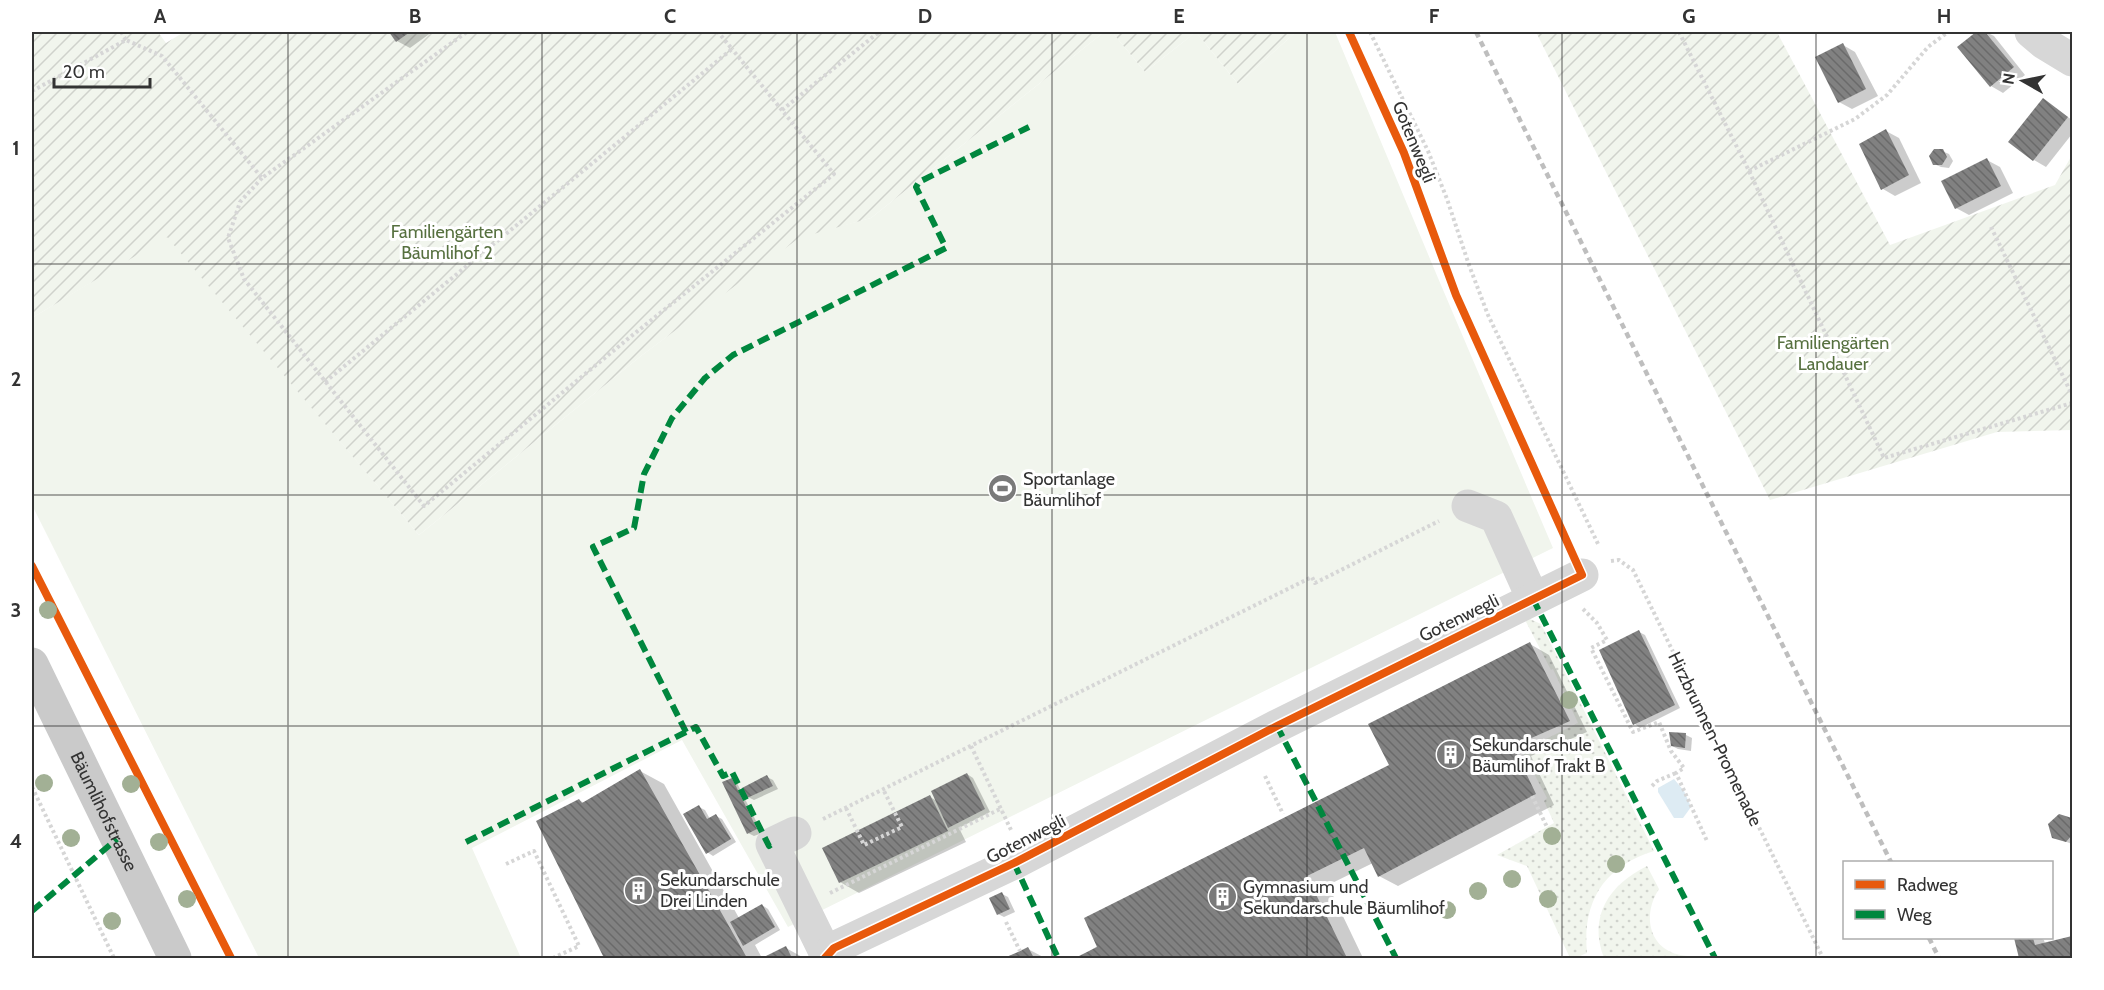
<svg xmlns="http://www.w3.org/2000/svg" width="2104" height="990" viewBox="0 0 2104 990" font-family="Cabin,sans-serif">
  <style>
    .grass { fill: url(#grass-dots) }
    .park { fill: #f1f5ed }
    .garden { fill: url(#garden-furrows) }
    .water { fill: #ddebf3 }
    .shadow { fill: #0003 }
    .building { fill: url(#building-back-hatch) }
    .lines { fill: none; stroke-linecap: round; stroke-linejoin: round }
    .path { stroke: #d6d6d6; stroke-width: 4; stroke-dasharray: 3 3; stroke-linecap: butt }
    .minor { stroke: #d7d7d7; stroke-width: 33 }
    .major { stroke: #cacaca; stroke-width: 33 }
    .rail { stroke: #bebebe; stroke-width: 4.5; stroke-dasharray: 6 4.5; stroke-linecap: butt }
    .quiet { stroke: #00873e; stroke-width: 6; stroke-dasharray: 12 6; stroke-linecap: butt }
    .cycleway-casing { stroke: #fff; stroke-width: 11 }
    .cycleway { stroke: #e8590c; stroke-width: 8 }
    .tree { fill: #a2b095 }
    .grid { fill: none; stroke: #333; stroke-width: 1.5; stroke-opacity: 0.55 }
    .labels { text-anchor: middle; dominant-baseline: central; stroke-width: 6; stroke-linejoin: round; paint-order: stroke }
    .street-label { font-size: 18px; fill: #333; stroke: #fff }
    .park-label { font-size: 18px; fill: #56703f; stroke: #fff }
    .poi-label { font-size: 18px; fill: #333; stroke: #fff; text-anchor: start }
    .neatline { fill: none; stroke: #333; stroke-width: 2 }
    .grid-label { font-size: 20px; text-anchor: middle; font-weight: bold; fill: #333 }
  </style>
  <defs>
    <pattern id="grass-dots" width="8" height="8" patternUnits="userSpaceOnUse" patternTransform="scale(1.5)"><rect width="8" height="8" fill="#f1f5ed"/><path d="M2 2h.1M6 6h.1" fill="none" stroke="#cfd2cc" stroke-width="1.8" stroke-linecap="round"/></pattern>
    <pattern id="garden-furrows" width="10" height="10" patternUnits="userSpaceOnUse" patternTransform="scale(1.5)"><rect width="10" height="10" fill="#f1f5ed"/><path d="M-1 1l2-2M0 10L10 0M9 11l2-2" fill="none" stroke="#cfd2cc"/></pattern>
    <pattern id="building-back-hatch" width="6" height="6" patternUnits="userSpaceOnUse" patternTransform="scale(1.5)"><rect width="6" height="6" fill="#818181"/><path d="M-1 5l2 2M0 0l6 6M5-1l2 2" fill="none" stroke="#6a6a6a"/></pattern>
  </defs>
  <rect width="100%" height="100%" fill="#fff"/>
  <g class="grass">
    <path d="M1523,616L1541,624L1654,851C1604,866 1582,902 1587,953L1575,958H1570L1527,866L1497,855L1554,823L1544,801L1547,798L1522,751L1578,723L1553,669L1551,670Z"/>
    <path d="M1647,866L1659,889C1640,918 1651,956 1691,956L1692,958H1604C1588,916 1609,885 1647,866Z"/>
  </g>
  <path class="park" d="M1104,32H1112L1145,72L1196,32L1238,84L1296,32H1335L1438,278L1553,548L788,927L682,740L472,848L521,958H259L32,505V318L167,236L419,535L641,356L799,237L871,218Z"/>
  <g class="garden">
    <path d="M32,32H158L166,43L184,32H1104L871,218L799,238L641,356L419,535L167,237L32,318Z"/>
    <path d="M1112,32H1296L1238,84L1196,32L1145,72Z"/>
    <path d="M1536,32H1777L1890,245L2055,185L2072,155V430L1997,432L1770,500Z"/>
  </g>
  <path class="water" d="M1674,779L1684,791L1691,807L1683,818H1674L1658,792V788Z"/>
  <g class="shadow">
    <path d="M391,32H432L410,48L397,41Z"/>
    <path d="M1979,32H1986L1994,36L2025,75L2003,93L1991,86L1959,47Z"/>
    <path d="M1843,45L1855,52L1878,96L1852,109L1839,102Z"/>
    <path d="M2044,100L2072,120V134L2046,167L2034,160Z"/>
    <path d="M1886,131L1899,138L1921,183L1895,196L1883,189Z"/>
    <path d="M1942,151L1949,154L1953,161L1949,168L1941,167L1934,164Z"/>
    <path d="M1987,160L2000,167L2013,193L1969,215L1956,208Z"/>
    <path d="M1639,632L1645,635L1680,708L1640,728L1635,724Z"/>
    <path d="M1530,644L1549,655L1587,732L1531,756L1554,805L1398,886L1379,876L1373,863L1328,885L1363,958H1078L1391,766Z"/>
    <path d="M1671,733L1686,735L1692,738L1691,751L1678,749L1672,746Z"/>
    <path d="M640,771L664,784L739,918L762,905L768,909L780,930L755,945L762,958H606L538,821L579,800L584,803Z"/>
    <path d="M967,774L973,778L990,812L959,828L966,842L859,893L840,882L930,797L937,801Z"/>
    <path d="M767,777L773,780L778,789L754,800L748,797Z"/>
    <path d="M732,780L737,783L762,833L754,836L748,833Z"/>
    <path d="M699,807L705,810L710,819L716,816L722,819L736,842L713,856L707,852Z"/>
    <path d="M2059,815L2072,821V844L2053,837Z"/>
    <path d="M1002,894L1008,897L1015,912L1004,917L998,914Z"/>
    <path d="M2016,938H2040L2044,940L2045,944L2072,938V958H2021Z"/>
    <path d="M786,948L804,958H765Z"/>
    <path d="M1028,949L1045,958H1007Z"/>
  </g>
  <g class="building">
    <path d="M389,32H410L396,42Z"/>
    <path d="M1976,32H1985L2014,67L1990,87L1957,47Z"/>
    <path d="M1843,43L1866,89L1838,103L1815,57Z"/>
    <path d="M2043,98L2068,117L2033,161L2008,142Z"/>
    <path d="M1886,129L1909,175L1881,190L1859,144Z"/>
    <path d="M1934,149H1943L1947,157L1942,165H1933L1929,156Z"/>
    <path d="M1987,158L2001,186L1955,209L1941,181Z"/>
    <path d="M1639,630L1675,705L1633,725L1599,650Z"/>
    <path d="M1530,642L1570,721L1513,746L1536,794L1378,877L1364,848L1307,876L1347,958H1075L1097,947L1084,918L1389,765L1368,724Z"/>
    <path d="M1669,732L1686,733L1685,748L1671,746Z"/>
    <path d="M640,769L747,958H604L536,821L579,799L582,803Z"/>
    <path d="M967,773L985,809L948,828L931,791Z"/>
    <path d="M767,775L773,786L747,798L742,788Z"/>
    <path d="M732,778L757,829L747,834L722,782Z"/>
    <path d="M930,795L948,831L839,883L822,848Z"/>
    <path d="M699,805L707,819L716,814L731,839L706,854L683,814Z"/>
    <path d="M2059,814L2072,818V835L2066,842L2052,838L2048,824Z"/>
    <path d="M1002,892L1010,909L997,915L989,898Z"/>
    <path d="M762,904L775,927L743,946L730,922Z"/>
    <path d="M2072,936V958H2019L2014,938H2033L2035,945Z"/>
    <path d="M786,946L792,958H762Z"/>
    <path d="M1028,947L1034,958H1004L1020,951Z"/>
  </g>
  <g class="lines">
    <g class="path">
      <path d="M121,32L126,40"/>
      <path d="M1370,32L1428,151L1447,199L1469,265L1488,315L1599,546"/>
      <path d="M1679,32L1749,171L1884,458L2072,403"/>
      <path d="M32,91L126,40L162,56L262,178L467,32"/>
      <path d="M782,110L879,32"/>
      <path d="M1749,171L1855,119L1887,95L1928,47L1948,32"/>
      <path d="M262,178L240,202L228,238L244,279L424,506L629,338L834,174L732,49"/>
      <path d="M1991,227L2072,395"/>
      <path d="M325,382L732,49L718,32"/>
      <path d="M1611,561L1619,560L1633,570L1823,958"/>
      <path d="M32,566L231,958"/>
      <path d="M1583,609L1597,623L1607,640L1591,648L1633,732L1659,722L1671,751L1684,768L1676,773L1707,841"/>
      <path d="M971,746L1011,830"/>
      <path d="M1265,776L1283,814"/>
      <path d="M1652,786L1657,781L1676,773"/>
      <path d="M32,787L114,958"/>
      <path d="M1532,796L1547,827"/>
      <path d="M846,808L864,845L902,827L883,789"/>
      <path d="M823,819L1312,577L1315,583L1439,521"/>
      <path d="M506,864L534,851L579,946L553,958"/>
      <path d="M830,893L1000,809L1002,811"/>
      <path d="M1006,922L1020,951"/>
    </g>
    <g class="minor">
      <path d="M2031,32L2044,43L2072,60"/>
      <path d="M1468,506L1496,517L1533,599"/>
      <path d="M795,833L772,844L827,956"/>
      <path d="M825,958L834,948L1014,863L1277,726L1582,575"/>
    </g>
    <path class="major" id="s1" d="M32,664L175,958"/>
    <g class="rail">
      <path d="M1476,32L1891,862"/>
      <path d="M1929,938L1939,958"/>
    </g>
    <g class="quiet">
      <path d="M1533,599L1715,958"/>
      <path d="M1277,726L1396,958"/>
      <path d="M686,732L593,547L634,528L644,474L672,418L705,378L733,355L946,248L916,187L919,182L1029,127"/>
      <path d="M466,842L696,727L723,776L732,772L769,846L772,844"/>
      <path d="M1014,863L1058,958"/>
      <path d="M32,911L117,839"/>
    </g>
    <defs>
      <g id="cycleway">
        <path d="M32,566L231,958"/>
        <path d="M825,958L834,948L1014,863L1277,726L1582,575L1456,295L1404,153L1349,32"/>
      </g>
    </defs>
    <use href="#cycleway" class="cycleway-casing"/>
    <use href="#cycleway" class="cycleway"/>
  </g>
  <g class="tree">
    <circle cx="48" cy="610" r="9"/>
    <circle cx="1569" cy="700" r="9"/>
    <circle cx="44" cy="783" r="9"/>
    <circle cx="131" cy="784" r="9"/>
    <circle cx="1552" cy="836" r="9"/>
    <circle cx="71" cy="838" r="9"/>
    <circle cx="159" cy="842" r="9"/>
    <circle cx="1616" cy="864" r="9"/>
    <circle cx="1512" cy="879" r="9"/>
    <circle cx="1478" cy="891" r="9"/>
    <circle cx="187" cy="899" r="9"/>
    <circle cx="1548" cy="899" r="9"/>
    <circle cx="1447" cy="910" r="9"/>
    <circle cx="112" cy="921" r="9"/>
  </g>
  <path class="grid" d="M288,32V958M542,32V958M797,32V958M1052,32V958M1307,32V958M1562,32V958M1816,32V958M32,264H2072M32,495H2072M32,726H2072"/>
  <defs>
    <symbol id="stadium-disc" viewBox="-11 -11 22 22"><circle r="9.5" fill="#7a7a7a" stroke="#fff"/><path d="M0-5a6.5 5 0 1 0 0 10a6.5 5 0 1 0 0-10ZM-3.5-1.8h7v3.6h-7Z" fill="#fff"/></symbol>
    <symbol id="building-disc" viewBox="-11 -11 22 22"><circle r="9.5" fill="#7a7a7a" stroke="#fff"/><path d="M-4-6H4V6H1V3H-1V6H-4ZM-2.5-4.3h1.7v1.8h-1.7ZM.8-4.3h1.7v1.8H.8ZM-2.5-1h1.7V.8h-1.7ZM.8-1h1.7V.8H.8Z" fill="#fff"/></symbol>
  </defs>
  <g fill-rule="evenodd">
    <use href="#stadium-disc" x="986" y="472" width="33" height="33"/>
    <use href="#building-disc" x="1434" y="738" width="33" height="33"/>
    <use href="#building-disc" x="622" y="874" width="33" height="33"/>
    <use href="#building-disc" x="1206" y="880" width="33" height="33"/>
  </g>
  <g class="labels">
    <g class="street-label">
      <text transform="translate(1414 142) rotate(68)">Gotenwegli</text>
      <text transform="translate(1459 618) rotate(-26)">Gotenwegli</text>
      <text transform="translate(1715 739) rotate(64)">Hirzbrunnen-Promenade</text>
      <text stroke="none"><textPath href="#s1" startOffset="164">Bäumlihofstrasse</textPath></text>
      <text transform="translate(1026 839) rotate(-27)">Gotenwegli</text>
    </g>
    <g class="park-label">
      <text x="447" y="232">Familiengärten<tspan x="447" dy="21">Bäumlihof 2</tspan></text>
      <text x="1833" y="343">Familiengärten<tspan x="1833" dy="21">Landauer</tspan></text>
    </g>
    <g class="poi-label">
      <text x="1023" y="479">Sportanlage<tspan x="1023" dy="21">Bäumlihof</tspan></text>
      <text x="1472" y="745">Sekundarschule<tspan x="1472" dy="21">Bäumlihof Trakt B</tspan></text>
      <text x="660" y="880">Sekundarschule<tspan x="660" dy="21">Drei Linden</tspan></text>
      <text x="1243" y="887">Gymnasium und<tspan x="1243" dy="21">Sekundarschule Bäumlihof</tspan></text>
    </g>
  </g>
  <rect width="2104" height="990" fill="none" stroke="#ffffff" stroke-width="66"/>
  <rect x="1843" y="861" width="210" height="78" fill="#ffffff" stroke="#adadad" stroke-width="1.5"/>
  <rect x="1855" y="880" width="30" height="9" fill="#e8590c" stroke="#adadad" stroke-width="1.5"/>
  <text x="1897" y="891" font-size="18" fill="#333333">Radweg</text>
  <rect x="1855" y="910" width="30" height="9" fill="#00873e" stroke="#adadad" stroke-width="1.5"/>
  <text x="1897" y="921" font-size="18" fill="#333333">Weg</text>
  <g transform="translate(2023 81) rotate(279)" stroke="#ffffff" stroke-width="4.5" paint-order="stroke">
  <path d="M0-4.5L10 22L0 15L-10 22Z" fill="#333333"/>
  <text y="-9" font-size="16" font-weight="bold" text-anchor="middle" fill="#333333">N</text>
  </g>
  <path d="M54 78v9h96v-9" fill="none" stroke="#333333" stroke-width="3"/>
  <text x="63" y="78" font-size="18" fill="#333333" stroke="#ffffff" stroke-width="4.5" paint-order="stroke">20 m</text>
  <rect x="33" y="33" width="2038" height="924" class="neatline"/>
  <g class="grid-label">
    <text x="160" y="23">A</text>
    <text x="415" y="23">B</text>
    <text x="670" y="23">C</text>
    <text x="925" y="23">D</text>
    <text x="1179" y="23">E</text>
    <text x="1434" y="23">F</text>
    <text x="1689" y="23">G</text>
    <text x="1944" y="23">H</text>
    <text x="16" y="155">1</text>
    <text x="16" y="386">2</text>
    <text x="16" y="617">3</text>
    <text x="16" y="848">4</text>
  </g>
</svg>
